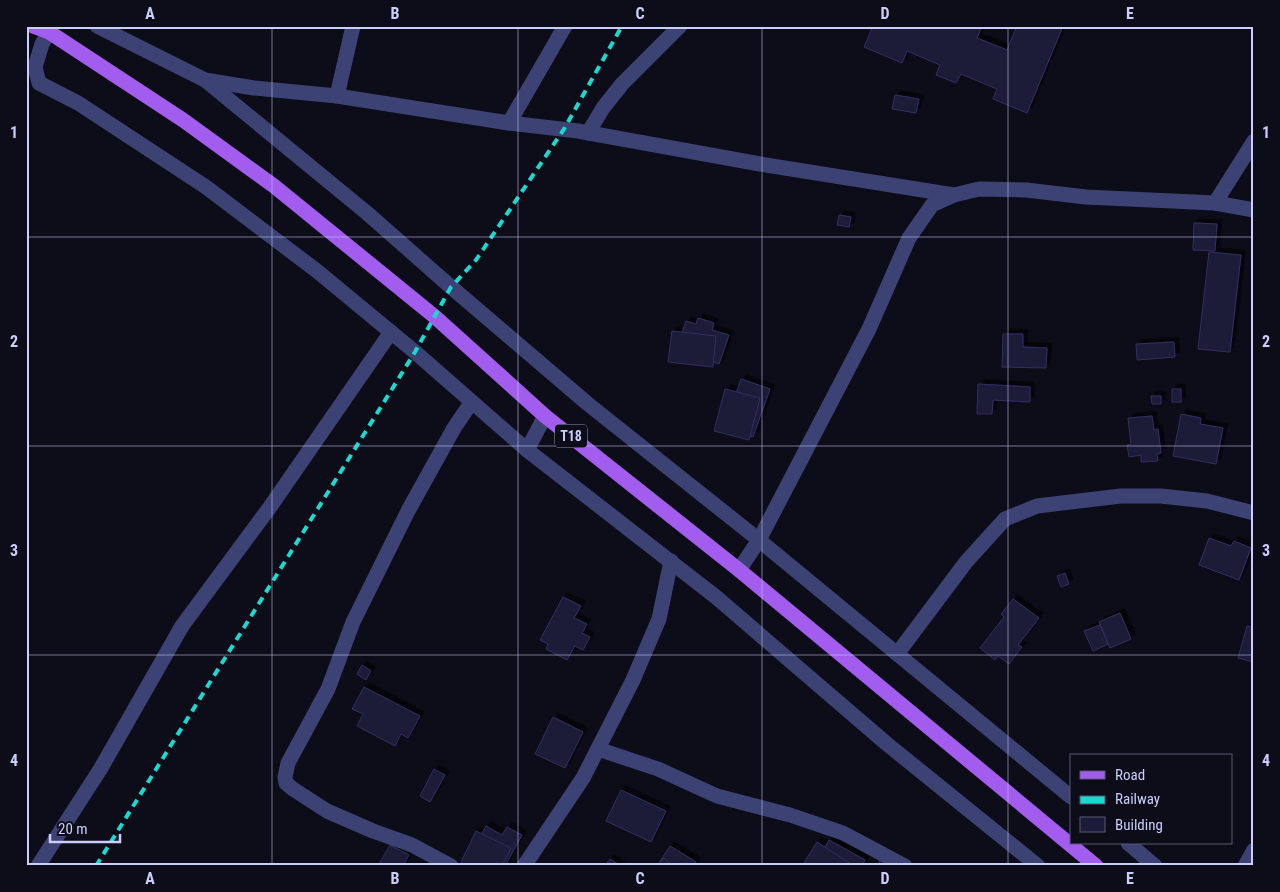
<svg xmlns="http://www.w3.org/2000/svg" width="1280" height="892" viewBox="0 0 1280 892" font-family="'Roboto Condensed',sans-serif">
  <style>
    .building { fill: #1c1b39; stroke: #322f63; filter: url(#shadow) }
    .lines { fill: none; stroke-linecap: round; stroke-linejoin: round }
    .minor { stroke: #3c4274; stroke-width: 15 }
    .major { stroke: #a35dee; stroke-width: 15 }
    .rail { stroke: #17dad1; stroke-width: 4; stroke-dasharray: 8 6; stroke-linecap: butt }
    .grid { fill: none; stroke: #cbcdfa; stroke-width: 1; stroke-opacity: 0.55 }
    .labels { text-anchor: middle; dominant-baseline: central; stroke-width: 4; stroke-linejoin: round; paint-order: stroke }
    .shield { fill: #0d0d1a; stroke: #9293b7; stroke-width: 1 }
    .shield-label { font-size: 14px; font-weight: bold; fill: #cbcdfa }
    .neatline { fill: none; stroke: #cbcdfa; stroke-width: 2 }
    .grid-label { font-size: 16px; text-anchor: middle; font-weight: bold; fill: #cbcdfa }
  </style>
  <defs>
    <filter id="shadow"><feDropShadow dx="4.5" dy="-4.5" stdDeviation="0" flood-color="#0009"/></filter>
  </defs>
  <rect width="100%" height="100%" fill="#0d0d1a"/>
  <g class="building">
    <path d="M873,26H949L953,28L954,26H982L977,38L1007,50L1017,26H1063L1027,113L993,99L997,89L961,74L956,83L936,75L940,65L907,51L902,63L864,47Z"/>
    <path d="M895,95L919,99L916,113L892,109Z"/>
    <path d="M839,215L851,217L849,227L837,225Z"/>
    <path d="M1194,223L1217,224L1215,251L1193,250Z"/>
    <path d="M1209,252L1241,255L1230,352L1198,349Z"/>
    <path d="M698,318L714,323L712,330L729,335L719,364L676,350L686,321L696,324Z"/>
    <path d="M672,331L716,336L713,367L668,362Z"/>
    <path d="M1003,334H1023V347L1047,348L1046,368L1002,367Z"/>
    <path d="M1174,342L1175,357L1137,360L1136,344Z"/>
    <path d="M741,379L770,389L753,437L724,428Z"/>
    <path d="M978,384L1030,387V402L993,400L992,414H977Z"/>
    <path d="M725,389L760,398L749,440L714,431Z"/>
    <rect x="1172" y="389" width="9" height="13"/>
    <path d="M1151,396H1161V404H1152Z"/>
    <path d="M1181,414L1201,418L1200,424L1223,428L1216,464L1173,456Z"/>
    <path d="M1152,416L1154,430L1158,429L1161,453L1157,454L1158,461L1141,462V455L1129,457L1127,445L1131,444L1128,418Z"/>
    <path d="M1209,538L1231,546L1234,541L1251,548L1239,580L1199,565Z"/>
    <path d="M1065,573L1069,584L1061,587L1057,576Z"/>
    <path d="M563,597L581,606L574,618L587,624L582,633L590,637L583,650L575,646L567,660L546,649L548,644L540,640Z"/>
    <path d="M1013,599L1039,618L1018,645L1022,647L1009,664L998,656L995,660L980,648L1004,617L1001,614Z"/>
    <path d="M1120,613L1131,639L1110,648L1099,622Z"/>
    <path d="M1100,625L1108,644L1093,651L1084,631Z"/>
    <path d="M1247,626L1254,627L1253,662L1238,658Z"/>
    <path d="M362,665L371,671L366,680L357,674Z"/>
    <path d="M364,687L420,716L408,738L401,734L395,746L357,726L363,714L352,709Z"/>
    <path d="M553,717L583,732L565,768L535,754Z"/>
    <path d="M434,769L445,775L430,802L420,796Z"/>
    <path d="M621,790L666,811L651,842L606,821Z"/>
    <path d="M486,826L502,835L507,827L522,835L505,866H499L472,851Z"/>
    <path d="M476,831L511,848L502,866H468L461,862Z"/>
    <path d="M829,840L865,860L862,866H814Z"/>
    <path d="M817,842L854,866H802Z"/>
    <path d="M390,845L409,855L403,866H378Z"/>
    <path d="M670,846L696,862L694,866H657Z"/>
    <path d="M664,858L673,866H656Z"/>
    <path d="M610,859L621,866H605Z"/>
    <path d="M880,860L889,866H877Z"/>
  </g>
  <g class="lines">
    <g class="minor">
      <path d="M97,26L205,80L254,88L337,96L509,123L578,131L760,164L954,195"/>
      <path d="M49,32L42,44L35,67L39,83L78,103L206,187L317,271L415,352L527,450L716,597L887,744L1038,866"/>
      <path d="M205,80L367,213L451,287L588,404L759,540L1071,797"/>
      <path d="M337,96L353,26"/>
      <path d="M509,123L565,26"/>
      <path d="M588,133L603,108L622,84L680,26"/>
      <path d="M1215,203L1254,141"/>
      <path d="M527,450L545,416"/>
      <path d="M739,570L759,540L869,329L909,238L932,205L954,195L979,189L1026,190L1086,197L1215,203L1254,210"/>
      <path d="M897,654L966,562L1005,519L1037,506L1121,496H1161L1207,501L1254,513"/>
      <path d="M598,749L658,769L717,796L790,815L843,833L905,866"/>
      <path d="M1128,843L1155,866"/>
      <path d="M38,866L101,768L182,626L270,507L391,332"/>
      <path d="M451,866L412,845L373,831L327,811L293,789L286,783L285,777L288,763L328,689L353,622L408,511L454,428L471,403"/>
      <path d="M524,866L583,778L633,680L659,619L671,561"/>
      <path d="M1245,866L1254,850"/>
    </g>
    <path class="major" d="M33,26L49,32L183,120L274,186L434,316L545,416L739,570L1096,866"/>
    <path class="rail" d="M96,866L415,352L451,287L476,260L564,129L622,26"/>
  </g>
  <path class="grid" d="M272,26V866M518,26V866M762,26V866M1008,26V866M26,237H1254M26,446H1254M26,655H1254"/>
  <g class="labels">
    <rect class="shield" x="555" y="424.5" width="32" height="23" rx="4"/>
    <g class="shield-label">
      <text x="571" y="436">T18</text>
    </g>
  </g>
  <rect width="1280" height="892" fill="none" stroke="#0d0d1a" stroke-width="55"/>
  <rect x="1070" y="754" width="162" height="90" fill="#0d0d1a" stroke="#595a74"/>
  <rect x="1080" y="771" width="25" height="8" fill="#a35dee" stroke="#595a74"/>
  <text x="1115" y="780" font-size="15" fill="#cbcdfa">Road</text>
  <rect x="1080" y="796" width="25" height="8" fill="#17dad1" stroke="#595a74"/>
  <text x="1115" y="804" font-size="15" fill="#cbcdfa">Railway</text>
  <rect x="1080" y="817" width="25" height="15" fill="#1c1b39" stroke="#595a74"/>
  <text x="1115" y="830" font-size="15" fill="#cbcdfa">Building</text>
  <path d="M50 834v8h70v-8" fill="none" stroke="#cbcdfa" stroke-width="2.5"/>
  <text x="58" y="834" font-size="15" fill="#cbcdfa" stroke="#0d0d1a" stroke-width="4" paint-order="stroke">20 m</text>
  <rect x="28" y="28" width="1224" height="836" class="neatline"/>
  <g class="grid-label">
    <text x="150" y="19">A</text>
    <text x="395" y="19">B</text>
    <text x="640" y="19">C</text>
    <text x="885" y="19">D</text>
    <text x="1130" y="19">E</text>
    <text x="14" y="138">1</text>
    <text x="1266" y="138">1</text>
    <text x="14" y="347">2</text>
    <text x="1266" y="347">2</text>
    <text x="14" y="556">3</text>
    <text x="1266" y="556">3</text>
    <text x="14" y="766">4</text>
    <text x="1266" y="766">4</text>
    <text x="150" y="884">A</text>
    <text x="395" y="884">B</text>
    <text x="640" y="884">C</text>
    <text x="885" y="884">D</text>
    <text x="1130" y="884">E</text>
  </g>
</svg>
